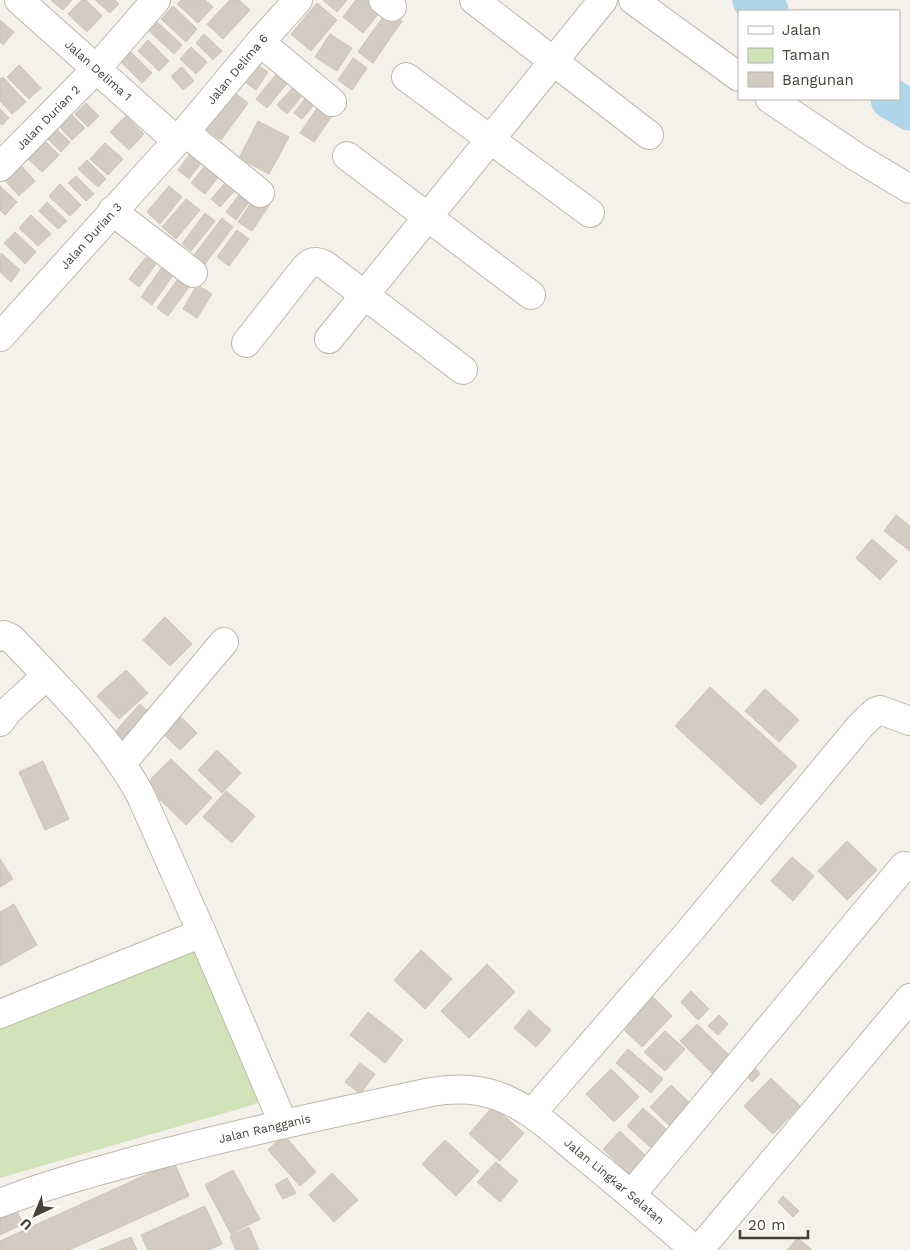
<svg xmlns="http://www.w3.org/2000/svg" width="910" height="1250" viewBox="0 0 910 1250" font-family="'Work Sans',sans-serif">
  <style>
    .green { fill: #d3e3b9 }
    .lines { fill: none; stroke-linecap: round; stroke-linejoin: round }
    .river { stroke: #afd5e8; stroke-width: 41 }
    .building { fill: #d4ccc2; stroke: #cec3b6 }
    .minor-casing { stroke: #beb7af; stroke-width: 30 }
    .minor { stroke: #fff; stroke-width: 28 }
    .labels { text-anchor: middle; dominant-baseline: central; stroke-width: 4; stroke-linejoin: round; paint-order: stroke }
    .street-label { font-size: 12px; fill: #47413a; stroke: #fff }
  </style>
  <rect width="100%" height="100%" fill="#f4f1eb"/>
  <path class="green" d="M202,925L280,1097L0,1178V1009Z"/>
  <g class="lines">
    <g class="river">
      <path d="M753,0L768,11"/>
      <path d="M891,99L910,110"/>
    </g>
  </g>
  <g class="building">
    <path d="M51,0H72L63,10Z"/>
    <path d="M82,0H86L102,16L87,32L68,14Z"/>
    <path d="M95,0H115L119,4L110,13Z"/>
    <path d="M181,0H205L213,7L198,23L177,4Z"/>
    <path d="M230,0H239L250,10L223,39L207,24Z"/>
    <path d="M323,0H347L337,12Z"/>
    <path d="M356,0H373L383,8L363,33L343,17Z"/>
    <path d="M317,3L337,20L311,51L291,34Z"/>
    <path d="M173,6L197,29L186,42L161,19Z"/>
    <path d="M388,10L402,21L373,63L358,52Z"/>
    <path d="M0,20L14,32L3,45L0,42Z"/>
    <path d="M155,20L182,45L174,54L147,29Z"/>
    <path d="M204,34L222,51L213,60L196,43Z"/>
    <path d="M330,34L352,48L337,71L315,57Z"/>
    <path d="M148,40L169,61L159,71L138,51Z"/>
    <path d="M191,47L207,62L196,74L180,59Z"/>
    <path d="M131,52L152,73L142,83L121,62Z"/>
    <path d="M353,58L367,68L352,90L338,80Z"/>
    <path d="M256,64L268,72L256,90L244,81Z"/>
    <path d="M19,65L41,88L29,99L7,77Z"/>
    <path d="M182,67L194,81L183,90L171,76Z"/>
    <path d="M278,72L289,81L267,108L256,99Z"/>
    <path d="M3,77L26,102L12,114L0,101V79Z"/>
    <path d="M297,83L306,91L287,114L277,105Z"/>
    <path d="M231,90L248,103L221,140L204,128Z"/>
    <path d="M307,96L316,102L302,119L294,113Z"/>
    <path d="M322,101L336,110L314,142L300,133Z"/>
    <path d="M86,103L99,116L88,127L75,114Z"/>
    <path d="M0,109L9,118L2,125L0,123Z"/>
    <path d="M69,112L85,128L72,140L57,124Z"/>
    <path d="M126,116L144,134L129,150L110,132Z"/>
    <path d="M258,121L289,137L269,174L239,158Z"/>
    <path d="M53,126L70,142L61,152L44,135Z"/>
    <path d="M37,133L59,155L42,172L20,151Z"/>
    <path d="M105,143L123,159L108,175L90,159Z"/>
    <path d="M191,153L202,162L189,179L178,170Z"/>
    <path d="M87,160L106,179L98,187L78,169Z"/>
    <path d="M210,160L223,171L205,194L191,183Z"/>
    <path d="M17,161L35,181L19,196L1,176Z"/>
    <path d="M76,176L94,194L86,201L68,183Z"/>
    <path d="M230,177L239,186L220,207L211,199Z"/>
    <path d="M60,184L81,205L70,216L49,196Z"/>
    <path d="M0,186L17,202L5,215L0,210Z"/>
    <path d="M169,186L182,197L160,224L147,212Z"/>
    <path d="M242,191L252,198L236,220L226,212Z"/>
    <path d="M257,194L270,204L252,231L238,222Z"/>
    <path d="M186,199L200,210L176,239L162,227Z"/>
    <path d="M47,202L67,221L58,229L39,211Z"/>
    <path d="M205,213L215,221L191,251L182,244Z"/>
    <path d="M31,215L51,234L38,246L19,228Z"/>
    <path d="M222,218L233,227L205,264L194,255Z"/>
    <path d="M237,230L249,239L229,266L217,257Z"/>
    <path d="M15,232L36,252L25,264L4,243Z"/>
    <path d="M1,253L20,270L11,282L0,272Z"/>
    <path d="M146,257L156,264L139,287L129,279Z"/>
    <path d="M162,267L173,275L152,305L141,297Z"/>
    <path d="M178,279L189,287L168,316L157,308Z"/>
    <path d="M197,285L212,294L197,318L183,309Z"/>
    <path d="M896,515L910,526V551L884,531Z"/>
    <path d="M872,539L897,561L880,580L856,558Z"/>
    <path d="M165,617L192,644L170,666L143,640Z"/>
    <path d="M126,670L148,693L119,719L97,696Z"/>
    <path d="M710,687L797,766L761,805L675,726Z"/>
    <path d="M765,689L799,720L779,742L745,711Z"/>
    <path d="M140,704L155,718L127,748L112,735Z"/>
    <path d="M173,709L197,733L180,750L156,727Z"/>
    <path d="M217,750L241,773L222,793L198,770Z"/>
    <path d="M171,759L212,798L186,825L145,785Z"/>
    <path d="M43,761L69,819L45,830L19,772Z"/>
    <path d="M226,791L255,816L232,843L203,817Z"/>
    <path d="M847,841L877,870L847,900L818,871Z"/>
    <path d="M792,857L814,876L793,901L771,881Z"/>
    <path d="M0,859L13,879L0,887Z"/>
    <path d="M14,904L37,945L0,966V912Z"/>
    <path d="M421,950L452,979L425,1009L394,980Z"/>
    <path d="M487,964L515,992L469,1038L441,1011Z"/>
    <path d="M691,991L709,1009L698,1020L681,1002Z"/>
    <path d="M652,996L672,1016L642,1047L622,1028Z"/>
    <path d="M529,1010L551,1030L536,1047L514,1028Z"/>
    <path d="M368,1012L403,1040L385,1063L350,1035Z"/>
    <path d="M719,1015L728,1024L718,1035L708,1026Z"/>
    <path d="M697,1024L735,1061L717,1078L680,1041Z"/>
    <path d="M665,1031L685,1049L665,1071L644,1052Z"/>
    <path d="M628,1049L663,1079L651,1093L616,1063Z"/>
    <path d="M360,1063L375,1074L360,1094L345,1082Z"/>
    <path d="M752,1064L760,1074L752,1082L743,1073Z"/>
    <path d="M611,1069L639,1097L614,1122L586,1094Z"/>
    <path d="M771,1078L800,1106L773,1134L744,1106Z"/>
    <path d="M671,1085L698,1111L677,1133L650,1107Z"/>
    <path d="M493,1106L524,1133L500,1161L469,1134Z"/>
    <path d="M643,1108L675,1137L659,1155L627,1126Z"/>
    <path d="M620,1131L652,1162L635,1180L603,1149Z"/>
    <path d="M284,1135L316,1172L300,1186L268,1150Z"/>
    <path d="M445,1140L479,1171L456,1196L422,1164Z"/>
    <path d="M174,1162L189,1196L69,1250H0V1241Z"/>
    <path d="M496,1162L518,1181L500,1202L477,1182Z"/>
    <path d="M233,1170L260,1219L231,1234L205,1185Z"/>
    <path d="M332,1173L358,1200L334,1222L309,1195Z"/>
    <path d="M287,1178L296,1193L283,1199L275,1185Z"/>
    <path d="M783,1196L799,1211L793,1217L778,1202Z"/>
    <path d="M11,1199L23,1224L0,1235V1205Z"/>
    <path d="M205,1206L222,1244L209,1250H148L141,1235Z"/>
    <path d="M249,1227L259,1250H236L230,1236Z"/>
    <path d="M131,1237L137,1250H99Z"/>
    <path d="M798,1238L812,1250H787Z"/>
  </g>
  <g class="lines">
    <defs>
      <g id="minor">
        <path id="s1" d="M19,0L177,141"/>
        <path d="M383,0L392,7"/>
        <path d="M474,0L649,135"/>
        <path d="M633,0L739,77"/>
        <path d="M260,42L332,102"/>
        <path d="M406,77L590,213"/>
        <path d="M770,99L855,156L910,189"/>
        <path d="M185,132L260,193"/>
        <path d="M347,156L531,295"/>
        <path id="s2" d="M0,167L97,68L156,0"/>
        <path d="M112,211L193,273"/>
        <path id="s3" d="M0,337L185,132L260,42L298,0"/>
        <path d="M329,339L603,0"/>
        <path d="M246,343L304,269C311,261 315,260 325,265L463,370"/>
        <path d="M0,637L4,635L11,638C57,687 109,736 141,796L202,933L283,1123"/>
        <path d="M0,722L8,711L46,676"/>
        <path d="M122,763L224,642"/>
        <path d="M0,1014L202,933"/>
        <path d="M532,1113L689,932L861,725L875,712L880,710L910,721"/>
        <path d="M631,1195L904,866"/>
        <path id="s4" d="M0,1203C45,1185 91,1173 138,1160C235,1134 333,1113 431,1092C454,1088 476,1088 498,1096C530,1108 554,1131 579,1152C619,1184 657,1217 695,1250"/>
        <path d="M699,1250L910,998"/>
      </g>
    </defs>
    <use href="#minor" class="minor-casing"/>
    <use href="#minor" class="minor"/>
  </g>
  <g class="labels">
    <g class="street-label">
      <text stroke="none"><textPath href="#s1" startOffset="106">Jalan Delima 1</textPath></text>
      <text stroke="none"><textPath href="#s3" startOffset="358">Jalan Delima 6</textPath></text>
      <text stroke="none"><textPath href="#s2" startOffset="69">Jalan Durian 2</textPath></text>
      <text stroke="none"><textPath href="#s3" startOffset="136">Jalan Durian 3</textPath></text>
      <text stroke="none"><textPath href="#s4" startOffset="275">Jalan Rangganis</textPath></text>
      <text stroke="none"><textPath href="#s4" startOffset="658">Jalan Lingkar Selatan</textPath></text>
    </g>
  </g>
  <rect x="738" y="10" width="162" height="90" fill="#ffffff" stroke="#b5b3b0"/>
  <rect x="748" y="26" width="25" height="8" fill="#ffffff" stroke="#b5b3b0"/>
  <text x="782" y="35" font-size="15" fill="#47413a">Jalan</text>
  <rect x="748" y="48" width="25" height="15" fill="#d3e3b9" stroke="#b5b3b0"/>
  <text x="782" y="60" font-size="15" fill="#47413a">Taman</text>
  <rect x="748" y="72" width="25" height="15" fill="#d4ccc2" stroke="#b5b3b0"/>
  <text x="782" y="85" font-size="15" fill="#47413a">Bangunan</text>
  <g transform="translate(35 1215) rotate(224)" stroke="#ffffff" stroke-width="4" paint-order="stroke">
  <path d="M0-4L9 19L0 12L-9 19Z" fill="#47413a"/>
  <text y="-8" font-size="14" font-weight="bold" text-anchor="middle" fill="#47413a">U</text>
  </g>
  <path d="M740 1230v8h68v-8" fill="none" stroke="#47413a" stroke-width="2.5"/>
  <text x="748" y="1230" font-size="15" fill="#47413a" stroke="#ffffff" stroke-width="4" paint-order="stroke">20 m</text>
</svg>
